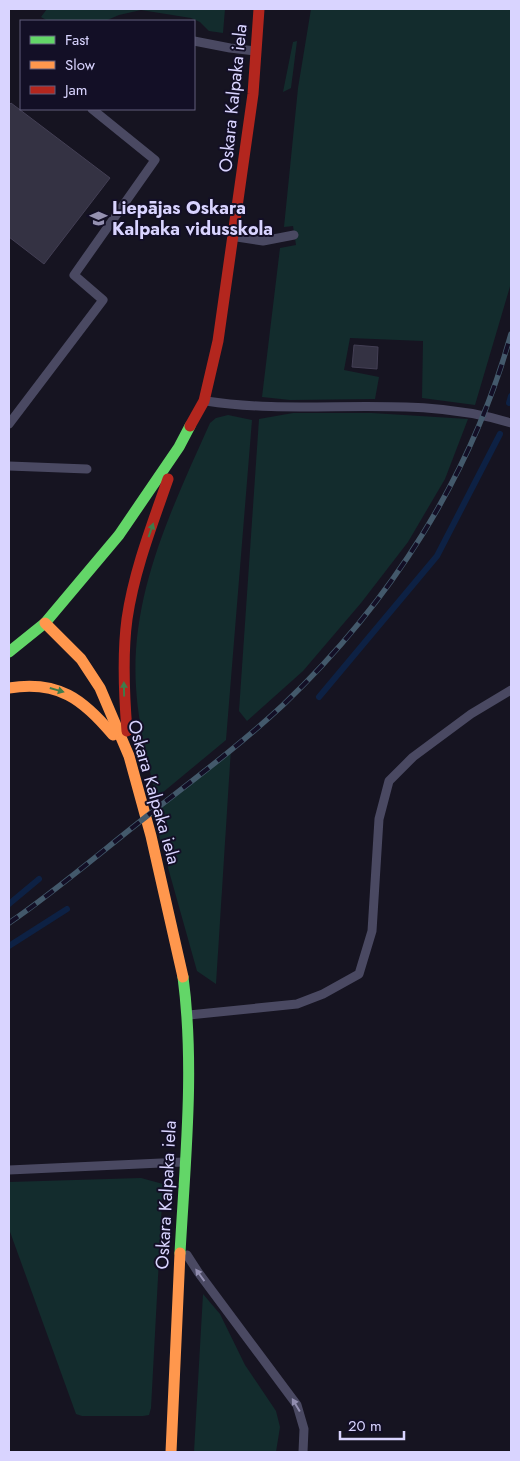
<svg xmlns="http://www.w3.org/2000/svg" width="520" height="1461" viewBox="0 0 520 1461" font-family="Jost,sans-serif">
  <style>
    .green { fill: #132c2d }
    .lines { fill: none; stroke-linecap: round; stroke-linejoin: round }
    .stream { stroke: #0d2144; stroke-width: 6 }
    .building { fill: #343243; stroke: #433f54 }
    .lane { stroke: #4a4962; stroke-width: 9 }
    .fast { stroke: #63d668; stroke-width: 11 }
    .slow { stroke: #ff974d; stroke-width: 11 }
    .jam { stroke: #b3261e; stroke-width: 11 }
    .rail-casing { stroke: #43596b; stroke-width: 5.5 }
    .rail { stroke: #130f26; stroke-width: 4; stroke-dasharray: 11; stroke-linecap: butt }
    .oneway { fill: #3f7c4a }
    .oneway2 { fill: #928eb0 }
    .labels { text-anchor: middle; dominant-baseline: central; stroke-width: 4; stroke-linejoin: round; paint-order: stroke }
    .street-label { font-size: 18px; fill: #d9d4ff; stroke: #130f26 }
    .poi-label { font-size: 18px; font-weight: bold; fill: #d9d4ff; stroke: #130f26; text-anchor: start }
  </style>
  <rect width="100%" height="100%" fill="#161421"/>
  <g class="green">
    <path d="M47,9H225L223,33L209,31L200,22L191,18L141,10L119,15L105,21H48L41,17Z"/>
    <path d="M311,9H511V283L475,405L422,398L423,341L350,338L344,370L379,377L375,399L290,400L262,397L280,248L296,245L293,226L284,227L298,88Z"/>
    <path d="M297,41L291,88L283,92L293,42Z"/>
    <path d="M293,413H372L468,419L445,479L408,542L361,603L303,671L247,721L239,711L259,419Z"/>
    <path d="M228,415L252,420L226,740L156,798C148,762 138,724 136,687C130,593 173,506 210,423L216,418Z"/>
    <path d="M231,748L216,984L197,971L153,814Z"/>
    <path d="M141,1178L163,1184L151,1408L149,1415L143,1416H82L76,1414L9,1229V1182Z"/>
    <path d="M203,1294L220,1314L245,1365L276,1411L280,1427L276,1452H194Z"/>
  </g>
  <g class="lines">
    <g class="stream">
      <path d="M509,403L511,396"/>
      <path d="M319,697L437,556L500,434"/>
      <path d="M9,904L39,879"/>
      <path d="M9,946L67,909"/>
    </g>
  </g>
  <g class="building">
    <path d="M11,103L110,178L44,264L9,237V105Z"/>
    <path d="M354,345L378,347L377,369L352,367Z"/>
  </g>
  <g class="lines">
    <g class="lane">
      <path d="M194,41L230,48L255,51"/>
      <path d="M237,237L263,241L294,235"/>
      <path d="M206,401C309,417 410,392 511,423"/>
      <path d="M9,424L103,300L74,275L155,160L92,109"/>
      <path d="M9,466L87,469"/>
      <path d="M189,1015L297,1004L323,994L359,974L372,931L379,819L389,781L413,757L471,714L511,690"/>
      <path d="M9,1170L183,1162"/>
      <path d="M187,1255L198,1272L297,1405L304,1429L303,1452"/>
    </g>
    <g class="fast">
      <path d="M9,652L45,623L119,535L179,447L190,426"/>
      <path d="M180,1253C185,1161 195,1068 183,977"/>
    </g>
    <g class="slow">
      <path d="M45,623L81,659L100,688L129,756L151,836L183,977"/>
      <path d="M9,688C58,680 83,699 113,735"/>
      <path d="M171,1452L180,1253"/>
    </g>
    <g class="jam">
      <path d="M190,426L204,401L218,341L253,94L259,9"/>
      <path d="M127,731C124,694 122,656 127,619C134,571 152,525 168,479"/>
    </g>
    <defs>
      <path id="rail" d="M9,923C57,890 101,852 147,816C193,780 240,745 283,705C390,603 471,477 511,334"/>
    </defs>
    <use href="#rail" class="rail-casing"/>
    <use href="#rail" class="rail"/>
  </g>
  <defs><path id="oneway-solid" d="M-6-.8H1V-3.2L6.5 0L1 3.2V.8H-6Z" transform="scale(1.25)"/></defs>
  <g class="oneway">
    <use href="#oneway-solid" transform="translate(151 530) rotate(-71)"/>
    <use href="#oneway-solid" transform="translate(124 689) rotate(-91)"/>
    <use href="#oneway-solid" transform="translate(57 690) rotate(16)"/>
  </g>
  <g class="oneway2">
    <use href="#oneway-solid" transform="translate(200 1275) rotate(-126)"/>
    <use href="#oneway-solid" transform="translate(296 1405) rotate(-121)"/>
  </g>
  <defs>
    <symbol id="school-bare" viewBox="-9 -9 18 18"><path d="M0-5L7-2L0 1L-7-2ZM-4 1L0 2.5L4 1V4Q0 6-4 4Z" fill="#9591b1" stroke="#130f26" stroke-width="2.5" paint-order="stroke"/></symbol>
  </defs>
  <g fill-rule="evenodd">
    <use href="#school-bare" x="86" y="206" width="25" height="25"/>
  </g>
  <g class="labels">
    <g class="street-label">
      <text transform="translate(233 98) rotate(-84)">Oskara Kalpaka iela</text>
      <text transform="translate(154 792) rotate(74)">Oskara Kalpaka iela</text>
      <text transform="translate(166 1195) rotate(-87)">Oskara Kalpaka iela</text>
    </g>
    <g class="poi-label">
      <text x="112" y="208">Liepājas Oskara<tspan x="112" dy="21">Kalpaka vidusskola</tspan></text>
    </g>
  </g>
  <rect width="520" height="1461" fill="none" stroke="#d9d4ff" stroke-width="20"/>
  <rect x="20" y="20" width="175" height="90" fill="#130f26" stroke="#625e7d"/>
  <rect x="30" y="36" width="25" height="8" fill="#63d668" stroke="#625e7d"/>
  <text x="65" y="45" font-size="15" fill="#d9d4ff">Fast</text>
  <rect x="30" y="61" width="25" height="8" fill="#ff974d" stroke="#625e7d"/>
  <text x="65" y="70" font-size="15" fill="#d9d4ff">Slow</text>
  <rect x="30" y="86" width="25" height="8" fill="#b3261e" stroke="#625e7d"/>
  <text x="65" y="95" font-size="15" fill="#d9d4ff">Jam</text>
  <path d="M340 1431v8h64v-8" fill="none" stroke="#d9d4ff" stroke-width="2.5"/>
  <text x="348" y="1431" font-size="15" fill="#d9d4ff" stroke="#130f26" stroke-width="4" paint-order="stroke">20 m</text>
</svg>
